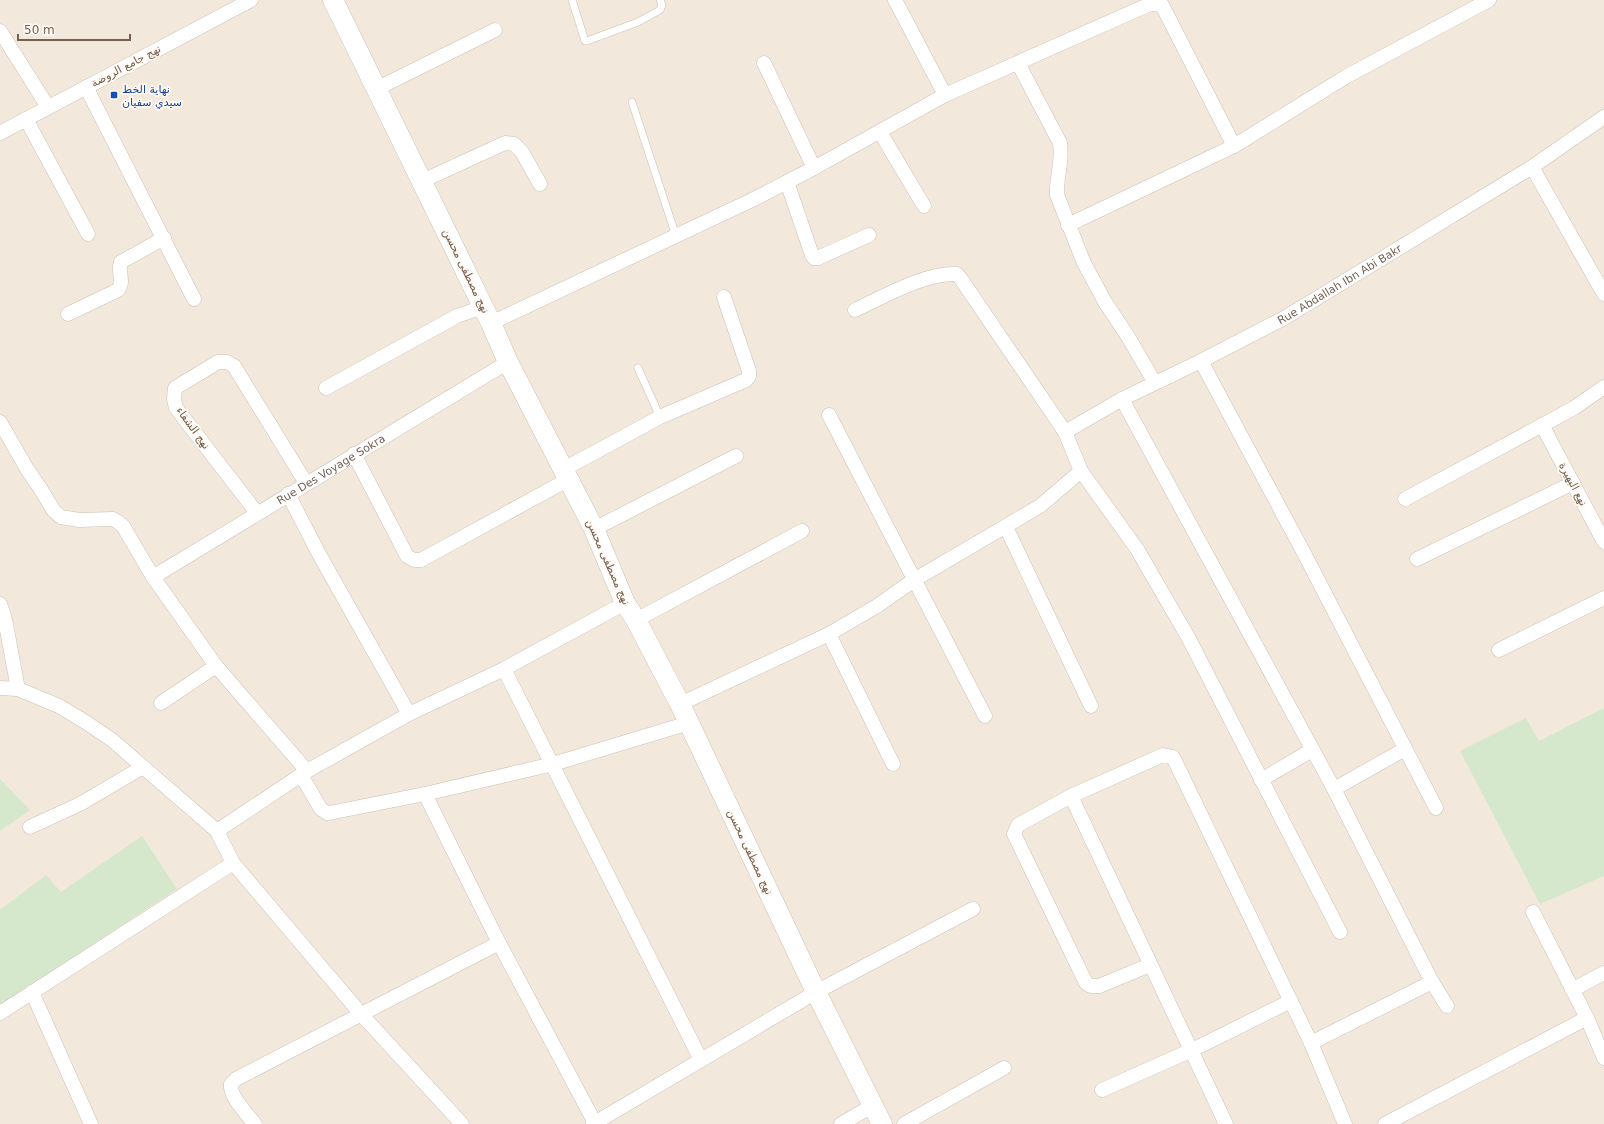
<svg xmlns="http://www.w3.org/2000/svg" width="1604" height="1124" viewBox="0 0 1604 1124" font-family="'DejaVu Sans',Cairo,sans-serif">
  <style>
    .residential { fill: #f2e9dc }
    .green { fill: #d6e8cc }
    .lines { fill: none; stroke-linecap: round; stroke-linejoin: round }
    .lane-casing { stroke: #cdc0b3; stroke-width: 8 }
    .street-casing { stroke: #cdc0b3; stroke-width: 15 }
    .secondary-casing { stroke: #cfc0b1; stroke-width: 21 }
    .lane { stroke: #fff; stroke-width: 7 }
    .street { stroke: #fff; stroke-width: 14 }
    .secondary { stroke: #fff; stroke-width: 20 }
    .transit-dot { fill: #1a4fb4; stroke: #fefaf3; stroke-width: 1.5 }
    .labels { text-anchor: middle; dominant-baseline: central; stroke-width: 3.5; stroke-linejoin: round; paint-order: stroke }
    .street-label { font-size: 11px; fill: #756051; stroke: #fefaf3 }
    .transit-label { font-size: 11px; fill: #164399; stroke: #fefaf3; text-anchor: start }
  </style>
  <rect width="100%" height="100%" fill="#fbf6ed"/>
  <rect class="residential" x="0" y="0" width="1604" height="1124"/>
  <g class="green">
    <path d="M1604,708V876L1540,904L1460,751L1526,718L1539,741Z"/>
    <path d="M0,779L30,810L0,831Z"/>
    <path d="M142,836L177,889L0,1005V910L46,875L61,892Z"/>
  </g>
  <g class="lines">
    <defs>
      <g id="lane">
        <path d="M572,0L585,41H587L638,22L660,10L662,5L660,0"/>
        <path d="M632,102L676,236"/>
        <path d="M638,368L660,417"/>
      </g>
      <g id="street">
        <path d="M895,0L945,95"/>
        <path d="M0,31L48,107"/>
        <path d="M764,63L814,168"/>
        <path d="M1018,63L1060,143C1063,161 1056,178 1057,195L1084,263L1105,302L1127,335L1155,383"/>
        <path d="M86,87L194,299"/>
        <path d="M376,89L495,30"/>
        <path d="M26,119L88,234"/>
        <path d="M880,132L924,206"/>
        <path d="M0,133L251,0"/>
        <path d="M1532,167L1604,294"/>
        <path d="M422,181L505,143L514,144L522,152L540,184"/>
        <path d="M787,182L812,255L814,258H818L869,235"/>
        <path d="M1068,225L1234,146L1347,76L1489,0"/>
        <path d="M855,310C883,297 926,272 957,274L961,279L1065,432L1081,471L1137,549L1188,637L1340,932"/>
        <path d="M68,314L118,290C125,281 117,272 121,262L164,238"/>
        <path d="M491,323L752,200L814,168L945,95L1150,4L1162,5L1234,146"/>
        <path d="M1201,361L1305,555L1436,808"/>
        <path d="M326,388L457,316L483,307"/>
        <path d="M1122,399L1334,789L1432,982L1447,1006"/>
        <path d="M829,415L985,716"/>
        <path d="M0,422L27,469L40,488L54,511L61,517L79,520L113,519L118,522L123,526L153,577L216,666L307,771"/>
        <path d="M1542,425L1604,542"/>
        <path id="s1" d="M1065,432L1122,399L1201,361L1286,317L1532,167L1604,117"/>
        <path d="M354,454L407,556L414,560H421L569,479"/>
        <path d="M564,469L660,417L746,380L749,376V371L724,297"/>
        <path d="M288,494L319,554L409,714"/>
        <path d="M1405,499L1574,408L1604,387"/>
        <path d="M257,513L176,408L174,399L175,388L218,362H227L234,366L306,483"/>
        <path d="M1006,527L1091,706"/>
        <path d="M594,529L736,456"/>
        <path d="M1417,559L1573,483"/>
        <path id="s2" d="M153,577L508,362"/>
        <path d="M0,604L5,619L18,689"/>
        <path d="M636,620L802,531"/>
        <path d="M829,634L893,764"/>
        <path d="M1499,650L1604,598"/>
        <path d="M504,669L701,1060"/>
        <path d="M0,688L18,689L59,706L87,723L112,740L217,831L233,863L361,1014L462,1124"/>
        <path d="M161,703L216,666"/>
        <path d="M680,704L829,634L877,606L914,580L1040,506L1081,471"/>
        <path d="M301,775L321,809L327,813L334,812L425,794L553,764L689,723"/>
        <path d="M1261,780L1312,750"/>
        <path d="M1334,789L1405,749"/>
        <path d="M425,794L499,943L595,1123"/>
        <path d="M1071,796L1226,1124"/>
        <path d="M30,827L80,804L143,767"/>
        <path d="M217,831L307,771L409,714L504,669L625,603"/>
        <path d="M1533,912L1587,1018L1604,1058"/>
        <path d="M1150,965L1099,986H1091L1086,983L1014,834L1018,825L1071,796L1163,755L1173,757L1311,1043L1345,1124"/>
        <path d="M1572,990L1604,973"/>
        <path d="M32,992L91,1124"/>
        <path d="M0,1013L233,863"/>
        <path d="M1311,1043L1432,982"/>
        <path d="M1102,1090L1192,1050L1291,1001"/>
        <path d="M255,1124C247,1114 229,1096 231,1084L236,1079L499,943"/>
        <path d="M593,1124L816,992L973,909"/>
        <path d="M841,1124L872,1106"/>
        <path d="M904,1124L1004,1068"/>
        <path d="M1385,1124L1587,1018"/>
      </g>
      <path id="secondary" d="M333,0L491,323L508,362L594,529L625,603L636,620L680,704L816,992L882,1124"/>
    </defs>
    <use href="#lane" class="lane-casing"/>
    <use href="#street" class="street-casing"/>
    <use href="#secondary" class="secondary-casing"/>
    <use href="#lane" class="lane"/>
    <use href="#street" class="street"/>
    <use href="#secondary" class="secondary"/>
  </g>
  <rect class="transit-dot" x="110" y="91" width="8" height="8" rx="2"/>
  <g class="labels">
    <g class="street-label">
      <text transform="translate(126 66) rotate(-28)">نهج جامع الروضة</text>
      <text transform="translate(466 271) rotate(64)">نهج مصطفى محسن</text>
      <text stroke="none"><textPath href="#s1" startOffset="312">Rue Abdallah Ibn Abi Bakr</textPath></text>
      <text transform="translate(193 428) rotate(54)">نهج الشفاء</text>
      <text stroke="none"><textPath href="#s2" startOffset="208">Rue Des Voyage Sokra</textPath></text>
      <text transform="translate(1573 484) rotate(62)">نهع البهيرة</text>
      <text transform="translate(608 562) rotate(66)">نهج مصطفى محسن</text>
      <text transform="translate(750 852) rotate(65)">نهج مصطفى محسن</text>
    </g>
    <g class="transit-label">
      <text x="122" y="89">نهاية الخط<tspan x="122" dy="13">سيدي سفيان</tspan></text>
    </g>
  </g>
  <path d="M18 34v6h112v-6" fill="none" stroke="#756051" stroke-width="2"/>
  <text x="24" y="34" font-size="12" fill="#756051" stroke="#fefaf3" stroke-width="3" paint-order="stroke">50 m</text>
</svg>
